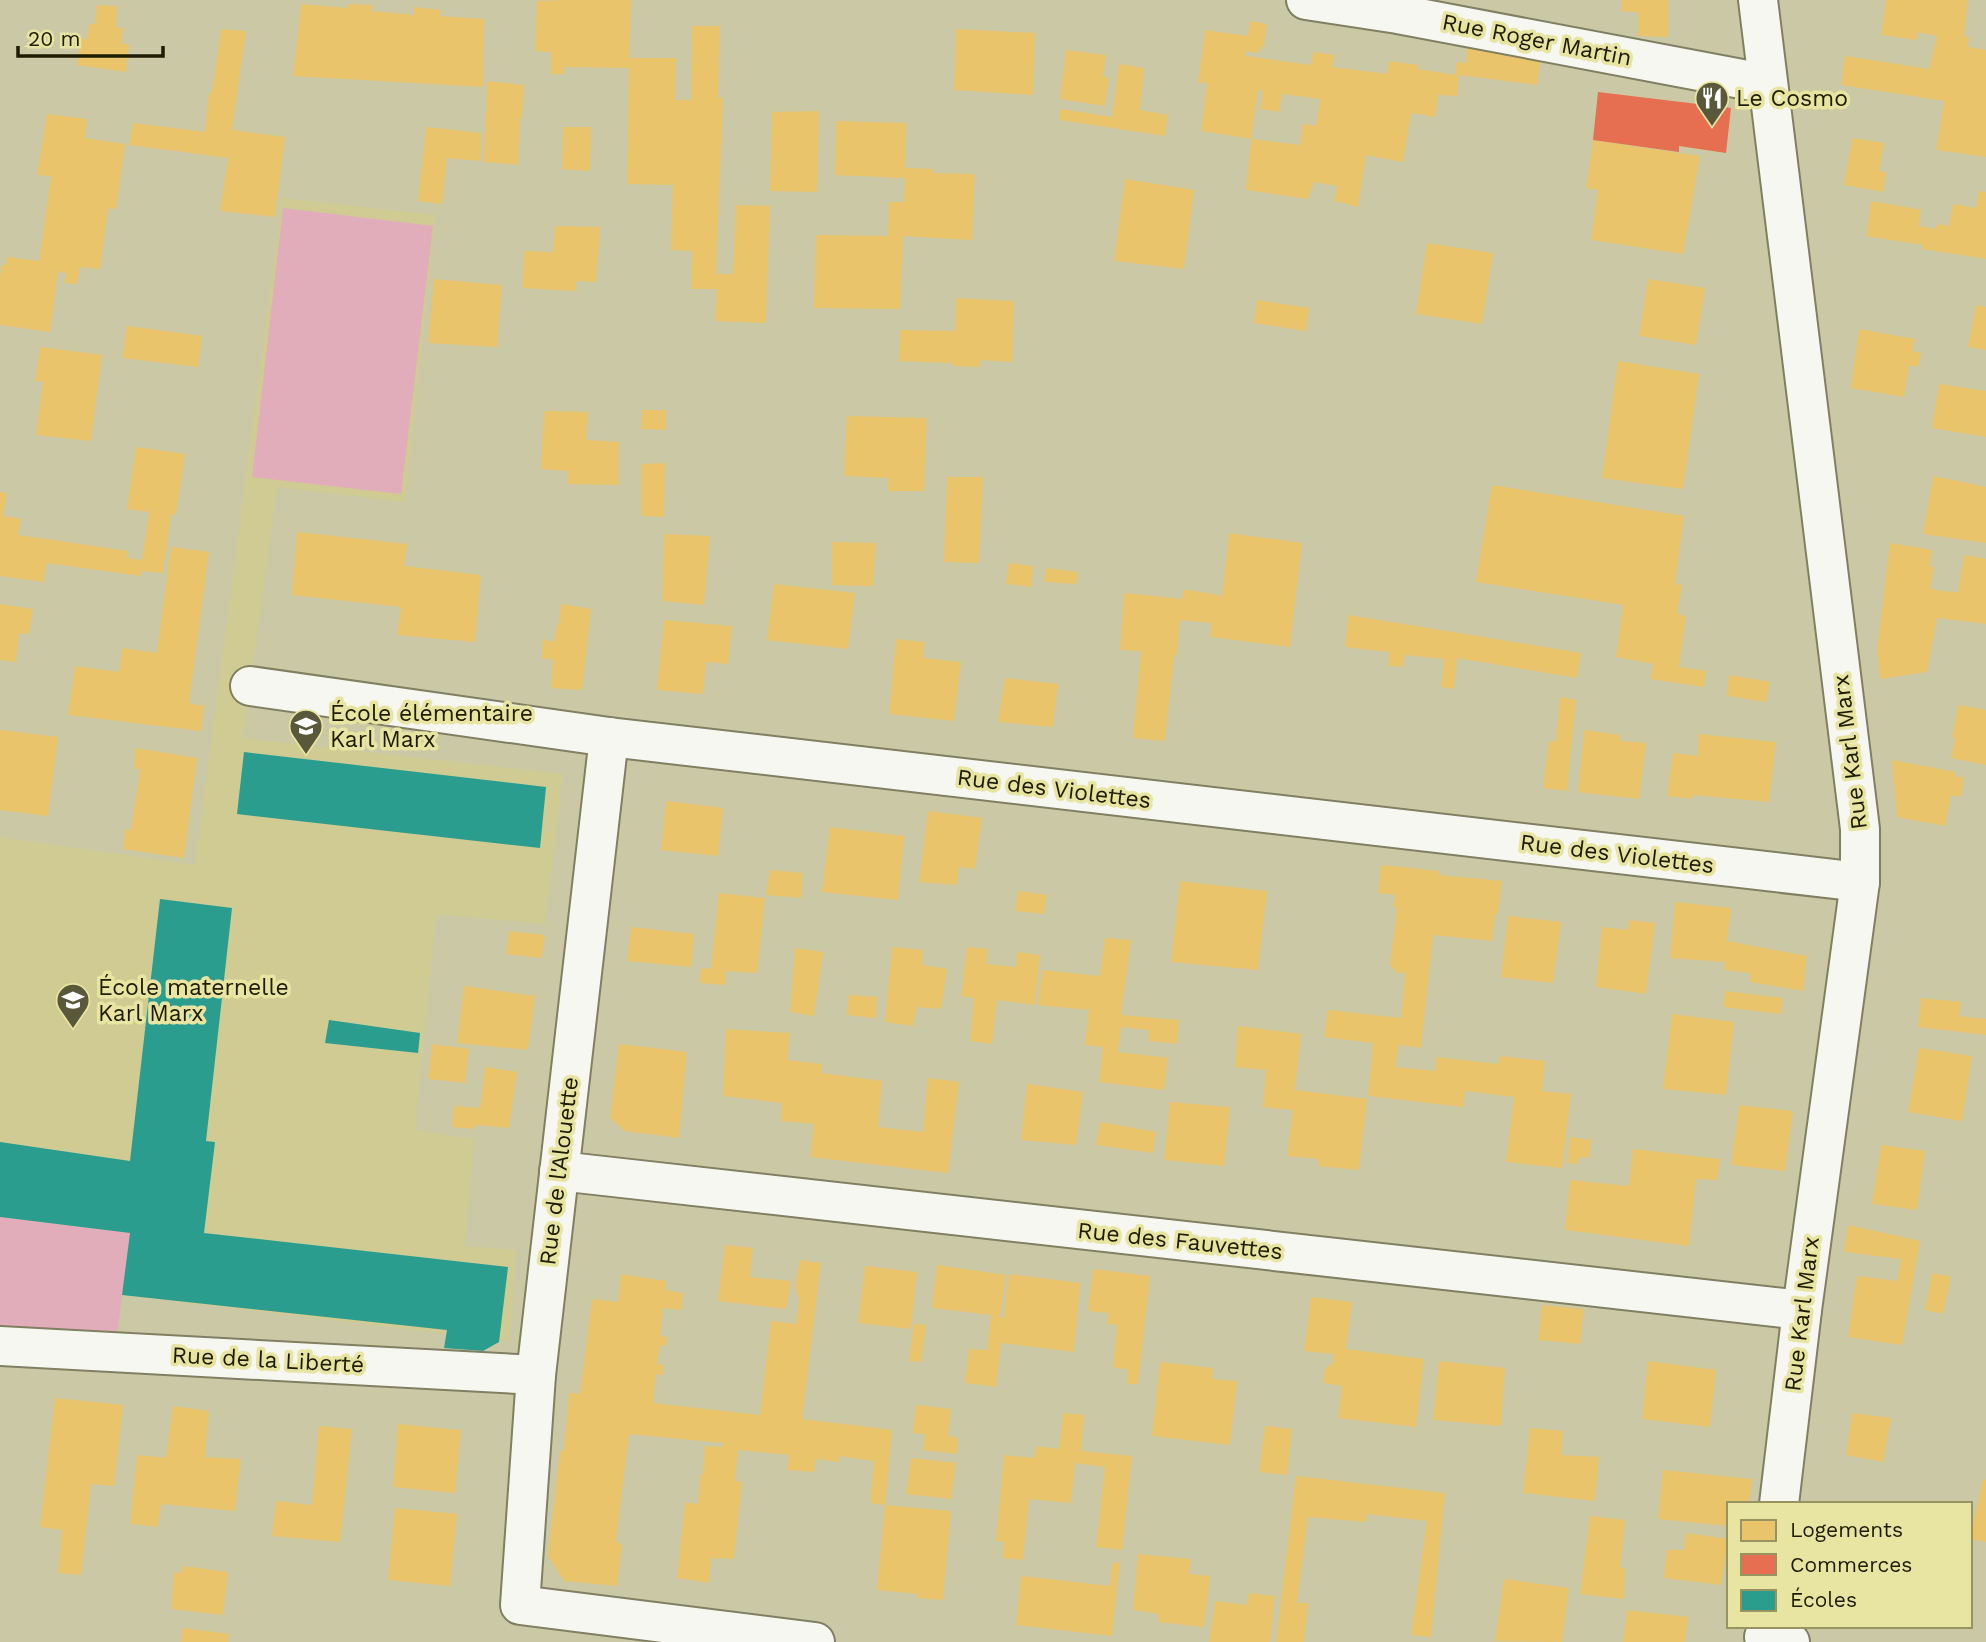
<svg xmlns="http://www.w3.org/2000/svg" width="1986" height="1642" viewBox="0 0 1986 1642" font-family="'Work Sans',sans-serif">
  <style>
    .built { fill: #cfcb92 }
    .green { fill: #e1adba }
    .homes { fill: #e9c46a }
    .shops { fill: #e76f51 }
    .schools { fill: #2a9d8f }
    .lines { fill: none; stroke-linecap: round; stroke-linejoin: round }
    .minor-casing { stroke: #807f61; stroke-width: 42 }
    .minor { stroke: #f7f7f2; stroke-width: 38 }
    .labels { text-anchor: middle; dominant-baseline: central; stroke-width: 7; stroke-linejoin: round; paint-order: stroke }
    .street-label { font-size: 23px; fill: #1d1b02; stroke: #e8e4a1 }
    .poi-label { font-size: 23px; fill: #1d1b02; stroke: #e8e4a1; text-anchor: start }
  </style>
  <rect width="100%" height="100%" fill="#cbc9a5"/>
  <path class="built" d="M282,198L436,215L405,502L277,487L243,738L563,774L545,924L436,914L415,1130L474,1139L465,1246L516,1250L509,1341L122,1295L129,1233L0,1217V837L195,865Z"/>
  <g class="green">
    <path d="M283,208L433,226L401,494L252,477Z"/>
    <path d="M0,1217L130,1233L116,1343L0,1328Z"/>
  </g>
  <g class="homes">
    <path d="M565,0H631L629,58H676L675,100H691L692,26H720L718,98H723L716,274H733L736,205L770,206L766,323L715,321L717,289H691L692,251L671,250L673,185L627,184L629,68L564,67V74H551V52L535,51L537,1Z"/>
    <path d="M1622,0H1668V37L1638,36V12L1621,11Z"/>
    <path d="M1886,0H1968L1964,36L1969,37L1968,47L1986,50V157L1936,150L1944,101L1841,85L1845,56L1929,69L1937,36L1918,32L1916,40L1881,35Z"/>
    <path d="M301,4L348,8V4L372,5L371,11L414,15V7L440,10V16L484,19L483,87L293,76Z"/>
    <path d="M97,5L117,6L116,27L123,28L121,43L129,45L126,72L77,65L81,38L87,39L89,24H95Z"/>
    <path d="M1250,21L1267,24L1264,45L1257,53L1246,51L1245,56L1311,65L1313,52L1335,55L1332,67L1387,74L1389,61L1418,65L1417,69L1455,75L1457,62L1466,63L1467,47H1492L1541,56L1537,85L1459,75L1457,96L1438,95L1435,117L1411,113L1403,162L1366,155L1358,207L1334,201L1337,186L1314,182L1308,199L1246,190L1251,139L1300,145L1303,124L1316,126L1320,99L1282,94L1279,112L1260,109L1263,91L1258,90L1251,139L1201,131L1207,83H1198L1205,30L1248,36Z"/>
    <path d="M221,29L246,31L232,130L285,137L275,217L220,211L228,158L129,145L133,123L205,132L209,92L212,93Z"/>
    <path d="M956,29L1035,33L1033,95L954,90Z"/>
    <path d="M1066,50L1106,55L1103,76L1109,78L1105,106L1060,99Z"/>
    <path d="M1119,64L1144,68L1140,110L1168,115L1165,136L1059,120L1060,109L1112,117Z"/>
    <path d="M487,81L524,85L522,118H520L518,165L484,162Z"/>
    <path d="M819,111L817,192L770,191L772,112Z"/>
    <path d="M47,114L87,119L85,138L125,144L116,209L108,208L100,269L80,267L77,284L64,283L67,274L58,271L50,332L0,325V278L2,265H6L7,257L39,261L51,176L37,175Z"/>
    <path d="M836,121L906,123L905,168L933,169V173L975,174L972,240L903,236L900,309L814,308L816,235L888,236L889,202H904L905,178L835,175Z"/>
    <path d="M426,127L481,133V161L447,158L442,204L418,201Z"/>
    <path d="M563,127H591L590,171L562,169Z"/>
    <path d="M1852,138L1884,143L1879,171L1886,172L1883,192L1844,185Z"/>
    <path d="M1593,140L1700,156L1683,254L1591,240L1598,190L1586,188Z"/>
    <path d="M1125,179L1194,190L1184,269L1114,261Z"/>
    <path d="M1979,191L1986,192V259L1922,249V245L1866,236L1871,201L1921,210L1919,226L1936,229L1937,224L1949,226L1953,204L1976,208Z"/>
    <path d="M555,226L600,227L596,282L576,281V291L522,288L524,251L553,252Z"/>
    <path d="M1427,243L1493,253L1482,324L1416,314Z"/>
    <path d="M434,279L502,285L497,347L428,343Z"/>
    <path d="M1648,279L1705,288L1696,345L1639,336Z"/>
    <path d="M956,298L1014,301L1012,362L981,360L980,367L953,366V363L899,361L900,330L955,331Z"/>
    <path d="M1257,300L1309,308L1306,331L1254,323Z"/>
    <path d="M1976,305L1986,307V350L1968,347Z"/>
    <path d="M127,326L202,336L198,367L122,358Z"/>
    <path d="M1859,329L1915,339L1912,351L1921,353L1918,367L1909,365L1904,397L1851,388Z"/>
    <path d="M40,347L102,355L91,441L36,435L43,382L35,381Z"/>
    <path d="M1618,361L1699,374L1683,489L1602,478Z"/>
    <path d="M1939,384L1986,391V437L1932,428Z"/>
    <path d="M642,410H666V430L641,429Z"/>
    <path d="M544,411L588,412L586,440L619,442V485L567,484L568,471L541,469Z"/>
    <path d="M847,416L927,418L924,491H888V478L844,476Z"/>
    <path d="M136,447L185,454L176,515L171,514L163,573L141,571V576L47,563L43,582L0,576V492L7,493L3,516L21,519L18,535L128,551L127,558L142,560L149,512L127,509Z"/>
    <path d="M665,463L664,517L641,516V464Z"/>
    <path d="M1933,476L1986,487V543L1923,534Z"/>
    <path d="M947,477H983L979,563L944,562Z"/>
    <path d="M1492,485L1684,516L1675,584L1682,585L1677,614L1686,616L1679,667L1706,671L1704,687L1650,679L1653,664L1616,657L1623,605L1476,582Z"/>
    <path d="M297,532L407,544L404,566L481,575L475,642L397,635L401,607L292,595Z"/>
    <path d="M1229,533L1302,543L1290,647L1210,637L1211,623L1180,620L1177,655H1174L1165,741L1133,738L1141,651L1120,650L1124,593L1182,599L1184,589L1222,596Z"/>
    <path d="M664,534L710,536L704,605L662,601Z"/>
    <path d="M832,542L876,543L873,586L832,585Z"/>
    <path d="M1890,543L1932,550L1929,566L1934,567L1930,588L1940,591L1958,592L1964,555L1986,559V624L1937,618L1927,672L1880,679L1877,649Z"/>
    <path d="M171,547L209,552L189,703L204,706L201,731L68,715L75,666L119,672L122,648L157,653Z"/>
    <path d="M1009,563L1033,566L1031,587L1006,584Z"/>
    <path d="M1046,568L1078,572L1076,584L1044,582Z"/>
    <path d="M774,584L855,593L848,649L767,640Z"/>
    <path d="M0,604L33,609L29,634L19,633L16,662L0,660Z"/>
    <path d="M561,604L591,609L582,690L551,688L553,659H542L543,639L554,642L557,625L559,624Z"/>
    <path d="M1348,615L1581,653L1577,678L1457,658L1454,689L1441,687L1444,659L1405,655L1403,667L1388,666L1389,652L1345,647Z"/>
    <path d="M664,620L732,626L728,664L706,662L703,694L657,690Z"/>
    <path d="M896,639L924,642L923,658L961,662L954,721L889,714Z"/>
    <path d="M1729,675L1770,682L1766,702L1727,696Z"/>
    <path d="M1005,678L1058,684L1053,727L998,722Z"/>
    <path d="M1560,697L1576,700L1567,791L1543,788L1549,741H1556Z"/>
    <path d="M1958,705L1986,710V765L1951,758L1955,738L1952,737Z"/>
    <path d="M0,730L58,737L48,816L0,810Z"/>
    <path d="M1584,730L1620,735V741L1646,743L1639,799L1578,792Z"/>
    <path d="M1699,734L1776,742L1769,802L1693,795L1692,799L1667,796L1673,753L1697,756Z"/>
    <path d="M135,748L197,758L184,858L123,849L125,829L131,830L140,770L134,768Z"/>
    <path d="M1892,760L1956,772L1955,776L1964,778L1961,797L1951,795L1945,826L1897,817Z"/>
    <path d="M666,801L723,808L718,856L661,850Z"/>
    <path d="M928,811L982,818L975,869L959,867L957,885L919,882Z"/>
    <path d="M830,827L904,836L898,900L822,892Z"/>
    <path d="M1381,865L1440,871L1439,875L1502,881L1498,913L1495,914L1492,941L1433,935L1421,1048L1399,1045L1395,1067L1435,1071L1436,1057L1498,1064L1500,1056L1545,1061L1542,1091L1571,1094L1562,1168L1506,1162L1514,1097L1465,1091L1463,1107L1368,1096L1373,1043L1324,1037L1328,1010L1401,1018L1405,973H1397L1390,965L1397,908L1393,907L1395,895L1378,893Z"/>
    <path d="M770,870L803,873L801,898L766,895Z"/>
    <path d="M1180,881L1267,891L1258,970L1171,962Z"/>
    <path d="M1018,891L1047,895L1044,914L1015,911Z"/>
    <path d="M719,893L765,898L757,973L726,971L725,985L699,983L701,968L711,969Z"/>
    <path d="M1675,902L1731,908L1727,941L1807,956L1803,991L1750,982V973L1724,970L1725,962L1670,958Z"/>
    <path d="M1508,916L1561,922L1553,983L1501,977Z"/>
    <path d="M1629,920L1655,923L1646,994L1596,987L1602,927L1628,930Z"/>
    <path d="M631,927L694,934L691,967L627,961Z"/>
    <path d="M509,931L545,935L542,958L506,954Z"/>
    <path d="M1105,938L1131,940L1121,1015L1179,1020L1177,1044L1148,1041L1149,1030L1121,1027L1118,1052L1168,1058L1164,1090L1099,1082L1103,1047L1085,1045L1089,1010L1038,1005L1042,970L1100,976Z"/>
    <path d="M892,947L923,950L922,965L947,969L941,1009L917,1007L913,1026L885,1022Z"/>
    <path d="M967,947L988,949L986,964L1016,967L1017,952L1040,955L1035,1005L997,1000L992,1044L970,1041L974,998L961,996Z"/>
    <path d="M795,948L823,952L814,1016L790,1012Z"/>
    <path d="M464,986L535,996L528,1050L457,1043Z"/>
    <path d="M1725,991L1783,998L1781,1014L1723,1007Z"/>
    <path d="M849,995L877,997L876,1018L847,1015Z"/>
    <path d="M1921,998L1961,1002L1959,1016L1986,1019V1035L1918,1027Z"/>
    <path d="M1672,1014L1734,1022L1726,1095L1663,1089Z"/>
    <path d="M1238,1026L1301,1034L1295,1090L1367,1099L1359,1170L1318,1166V1159L1287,1156L1293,1110L1263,1107L1266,1070L1235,1067Z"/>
    <path d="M726,1029L790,1033L787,1060L822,1064L821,1073L882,1081L878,1127L923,1132L928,1078L959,1082L948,1173L810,1157L814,1124L781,1121L782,1103L723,1096Z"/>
    <path d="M432,1044L469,1049L465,1083L428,1079Z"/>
    <path d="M619,1044L687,1052L679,1138L625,1131L610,1118Z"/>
    <path d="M1919,1048L1972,1056L1962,1121L1908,1112Z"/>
    <path d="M485,1067L517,1072L509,1128L475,1125L476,1129L452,1127L454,1106L480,1108Z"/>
    <path d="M1027,1084L1083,1092L1076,1145L1021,1140Z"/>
    <path d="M1170,1102L1230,1107L1224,1166L1164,1160Z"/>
    <path d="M1739,1105L1793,1111L1785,1171L1731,1165Z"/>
    <path d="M1100,1122L1156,1132L1153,1153L1096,1145Z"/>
    <path d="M1570,1137L1591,1140L1589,1158L1579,1157L1578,1164L1567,1163Z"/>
    <path d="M1881,1145L1925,1151L1917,1210L1872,1204Z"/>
    <path d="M1633,1149L1720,1159L1717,1180L1696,1179L1689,1246L1565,1230L1570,1180L1629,1186Z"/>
    <path d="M1848,1225L1920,1241L1902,1345L1848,1337L1857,1276L1897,1281L1901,1259L1844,1252Z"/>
    <path d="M725,1245L753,1248L750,1277L791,1281L786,1309L718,1301Z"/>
    <path d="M800,1260L821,1263L802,1419L892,1430L885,1505L870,1503L874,1461L839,1456V1462L816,1459L814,1472L787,1470L789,1455L738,1450L735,1481L742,1482L734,1559L711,1558L709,1583L677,1578L685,1502L698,1504L700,1475H703L705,1446L723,1447V1443L629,1434L616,1541L622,1545L617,1586L564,1581L548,1556L560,1452L564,1450L569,1393L580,1394L592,1299L618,1302L621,1274L666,1281L665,1290L683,1293L681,1310L663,1308L660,1336L667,1337L666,1346L660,1345L657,1364L663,1365V1375L656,1374L653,1403L760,1415L771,1321L796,1324L799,1299L795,1287Z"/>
    <path d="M937,1265L1006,1275L1000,1318H1004L1009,1274L1080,1283L1074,1352L1001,1343L996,1387L965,1383L969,1349L987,1350L991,1315L932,1308Z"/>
    <path d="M865,1266L917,1272L911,1329L858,1323Z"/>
    <path d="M1093,1269L1150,1276L1138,1384H1127L1128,1370L1113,1367L1117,1325L1107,1324L1108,1313L1088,1311Z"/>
    <path d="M1932,1273L1951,1277L1943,1314L1925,1310Z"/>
    <path d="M1311,1297L1352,1302L1346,1349L1424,1359L1416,1427L1338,1418L1342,1386L1323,1383L1325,1369L1334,1362L1333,1354L1304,1351Z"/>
    <path d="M1542,1305L1584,1309L1580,1344L1538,1340Z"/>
    <path d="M914,1324L926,1325L921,1362L909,1361Z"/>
    <path d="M1439,1361L1505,1368L1501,1426L1433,1420Z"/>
    <path d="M1648,1361L1716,1370L1710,1427L1642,1419Z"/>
    <path d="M1160,1362L1213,1368L1212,1379L1237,1381L1230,1445L1152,1436Z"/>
    <path d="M55,1398L123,1405L114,1486L91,1484L81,1575L58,1573L62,1530L40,1527Z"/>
    <path d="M916,1405L951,1409L948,1436L958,1438L957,1454L923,1450L925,1434L913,1433Z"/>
    <path d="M173,1406L209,1411L205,1457L241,1459L235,1511L161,1504L158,1527L130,1524L137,1455L166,1458Z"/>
    <path d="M1063,1413L1084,1415L1081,1451L1132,1456L1122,1550L1096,1547L1105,1467L1075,1463L1071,1503L1029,1499L1023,1560L1002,1558L1004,1542L996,1541L1004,1455L1034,1458L1036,1446L1059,1449Z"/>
    <path d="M1852,1413L1891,1418L1883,1462L1846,1455Z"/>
    <path d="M398,1424L461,1430L455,1493L393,1487Z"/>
    <path d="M319,1426L352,1429L340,1542L272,1536L276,1501L312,1505Z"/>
    <path d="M1265,1426L1292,1429L1287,1475L1259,1472Z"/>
    <path d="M1530,1428L1563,1431L1561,1455L1599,1457L1595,1501L1523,1493Z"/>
    <path d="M911,1458L956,1463L951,1499L906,1494Z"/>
    <path d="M1663,1470L1752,1479L1749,1504H1729V1526L1658,1519Z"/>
    <path d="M1296,1476L1445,1493L1431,1637L1411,1635L1427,1521L1367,1514L1366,1522L1308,1517L1297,1603H1308L1304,1642H1276Z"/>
    <path d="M1983,1479L1986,1480V1542L1970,1539Z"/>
    <path d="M885,1505L951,1511L943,1600L917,1598L918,1594L877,1590Z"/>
    <path d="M395,1508L457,1514L450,1586L388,1580Z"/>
    <path d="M1590,1516L1625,1520L1620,1568H1625L1624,1599L1580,1594Z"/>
    <path d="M1686,1533L1728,1539L1721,1585L1664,1578L1667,1550H1684Z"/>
    <path d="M1138,1554L1191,1559L1189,1574L1210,1576L1204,1627L1158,1622V1614L1133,1610Z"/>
    <path d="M1112,1563H1120L1112,1636L1016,1625L1021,1576L1110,1586Z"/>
    <path d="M183,1566L228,1572L223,1615L171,1609L174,1572L181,1573Z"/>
    <path d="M1504,1579L1569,1588L1562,1642L1495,1641Z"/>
    <path d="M1249,1593L1275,1596L1270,1642H1209L1215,1601L1247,1605Z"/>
    <path d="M1627,1610L1688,1617L1685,1642H1623Z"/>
    <path d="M183,1628L229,1634L228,1642H181Z"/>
  </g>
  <path class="shops" d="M1598,92L1731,108L1726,153L1679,146V152L1593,140Z"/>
  <g class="schools">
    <path d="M244,752L546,787L540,848L237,814Z"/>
    <path d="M160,899L232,908L206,1141L215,1142L204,1233L508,1267L499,1342L483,1351L444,1348L447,1330L122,1295L130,1233L0,1217V1142L130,1161Z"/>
    <path d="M329,1020L420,1033L418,1053L325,1043Z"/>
  </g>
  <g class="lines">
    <defs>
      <g id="minor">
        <path d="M1306,0L1398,14L1768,84"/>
        <path d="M1758,0L1860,829V882L1802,1310L1779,1504"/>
        <path d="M250,686L609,737L1860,882"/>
        <path d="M609,737L536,1375L520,1605L815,1642"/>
        <path d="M559,1171L1802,1310"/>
        <path d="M0,1346L536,1375"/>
        <path d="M1764,1637L1790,1642"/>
      </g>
    </defs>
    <use href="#minor" class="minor-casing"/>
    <use href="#minor" class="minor"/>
  </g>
  <defs>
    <symbol id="restaurant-pin" viewBox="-11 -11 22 30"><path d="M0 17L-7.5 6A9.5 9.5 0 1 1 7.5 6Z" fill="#5a583b" stroke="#e8e4a1"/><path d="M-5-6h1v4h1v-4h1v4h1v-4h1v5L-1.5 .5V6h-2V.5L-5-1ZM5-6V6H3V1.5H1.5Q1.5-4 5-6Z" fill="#fff"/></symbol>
    <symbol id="school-pin" viewBox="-11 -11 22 30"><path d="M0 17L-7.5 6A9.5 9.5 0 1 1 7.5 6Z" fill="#5a583b" stroke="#e8e4a1"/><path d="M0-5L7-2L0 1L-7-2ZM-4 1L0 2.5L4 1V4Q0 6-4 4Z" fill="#fff"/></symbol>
  </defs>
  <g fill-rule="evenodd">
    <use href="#restaurant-pin" x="1693" y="79" width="38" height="52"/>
    <use href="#school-pin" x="287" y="707" width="38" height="52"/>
    <use href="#school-pin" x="54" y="981" width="38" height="52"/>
  </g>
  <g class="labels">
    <g class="street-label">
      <text transform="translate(1537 40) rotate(11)">Rue Roger Martin</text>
      <text transform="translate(1850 752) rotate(-97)">Rue Karl Marx</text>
      <text transform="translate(1054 789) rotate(7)">Rue des Violettes</text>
      <text transform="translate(1617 854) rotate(7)">Rue des Violettes</text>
      <text transform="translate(559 1171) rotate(-83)">Rue de l'Alouette</text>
      <text transform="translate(1180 1241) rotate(6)">Rue des Fauvettes</text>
      <text transform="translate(1802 1314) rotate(-83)">Rue Karl Marx</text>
      <text transform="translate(268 1360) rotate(3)">Rue de la Liberté</text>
    </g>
    <g class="poi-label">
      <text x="1736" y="98">Le Cosmo</text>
      <text x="330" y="713">École élémentaire<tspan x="330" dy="26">Karl Marx</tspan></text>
      <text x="98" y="987">École maternelle<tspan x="98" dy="26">Karl Marx</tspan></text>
    </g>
  </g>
  <rect x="1727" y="1502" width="245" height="126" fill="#e8e4a1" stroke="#979461" stroke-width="2"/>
  <rect x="1741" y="1520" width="35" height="21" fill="#e9c46a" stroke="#979461" stroke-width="2"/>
  <text x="1790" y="1537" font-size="21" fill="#1d1b02">Logements</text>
  <rect x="1741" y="1554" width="35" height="21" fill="#e76f51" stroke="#979461" stroke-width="2"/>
  <text x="1790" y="1572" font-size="21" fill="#1d1b02">Commerces</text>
  <rect x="1741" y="1590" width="35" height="21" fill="#2a9d8f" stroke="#979461" stroke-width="2"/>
  <text x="1790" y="1607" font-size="21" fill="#1d1b02">Écoles</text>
  <path d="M18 46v10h145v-10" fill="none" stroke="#1d1b02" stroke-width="3.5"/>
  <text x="28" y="46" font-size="21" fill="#1d1b02" stroke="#e8e4a1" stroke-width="5" paint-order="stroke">20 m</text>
</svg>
